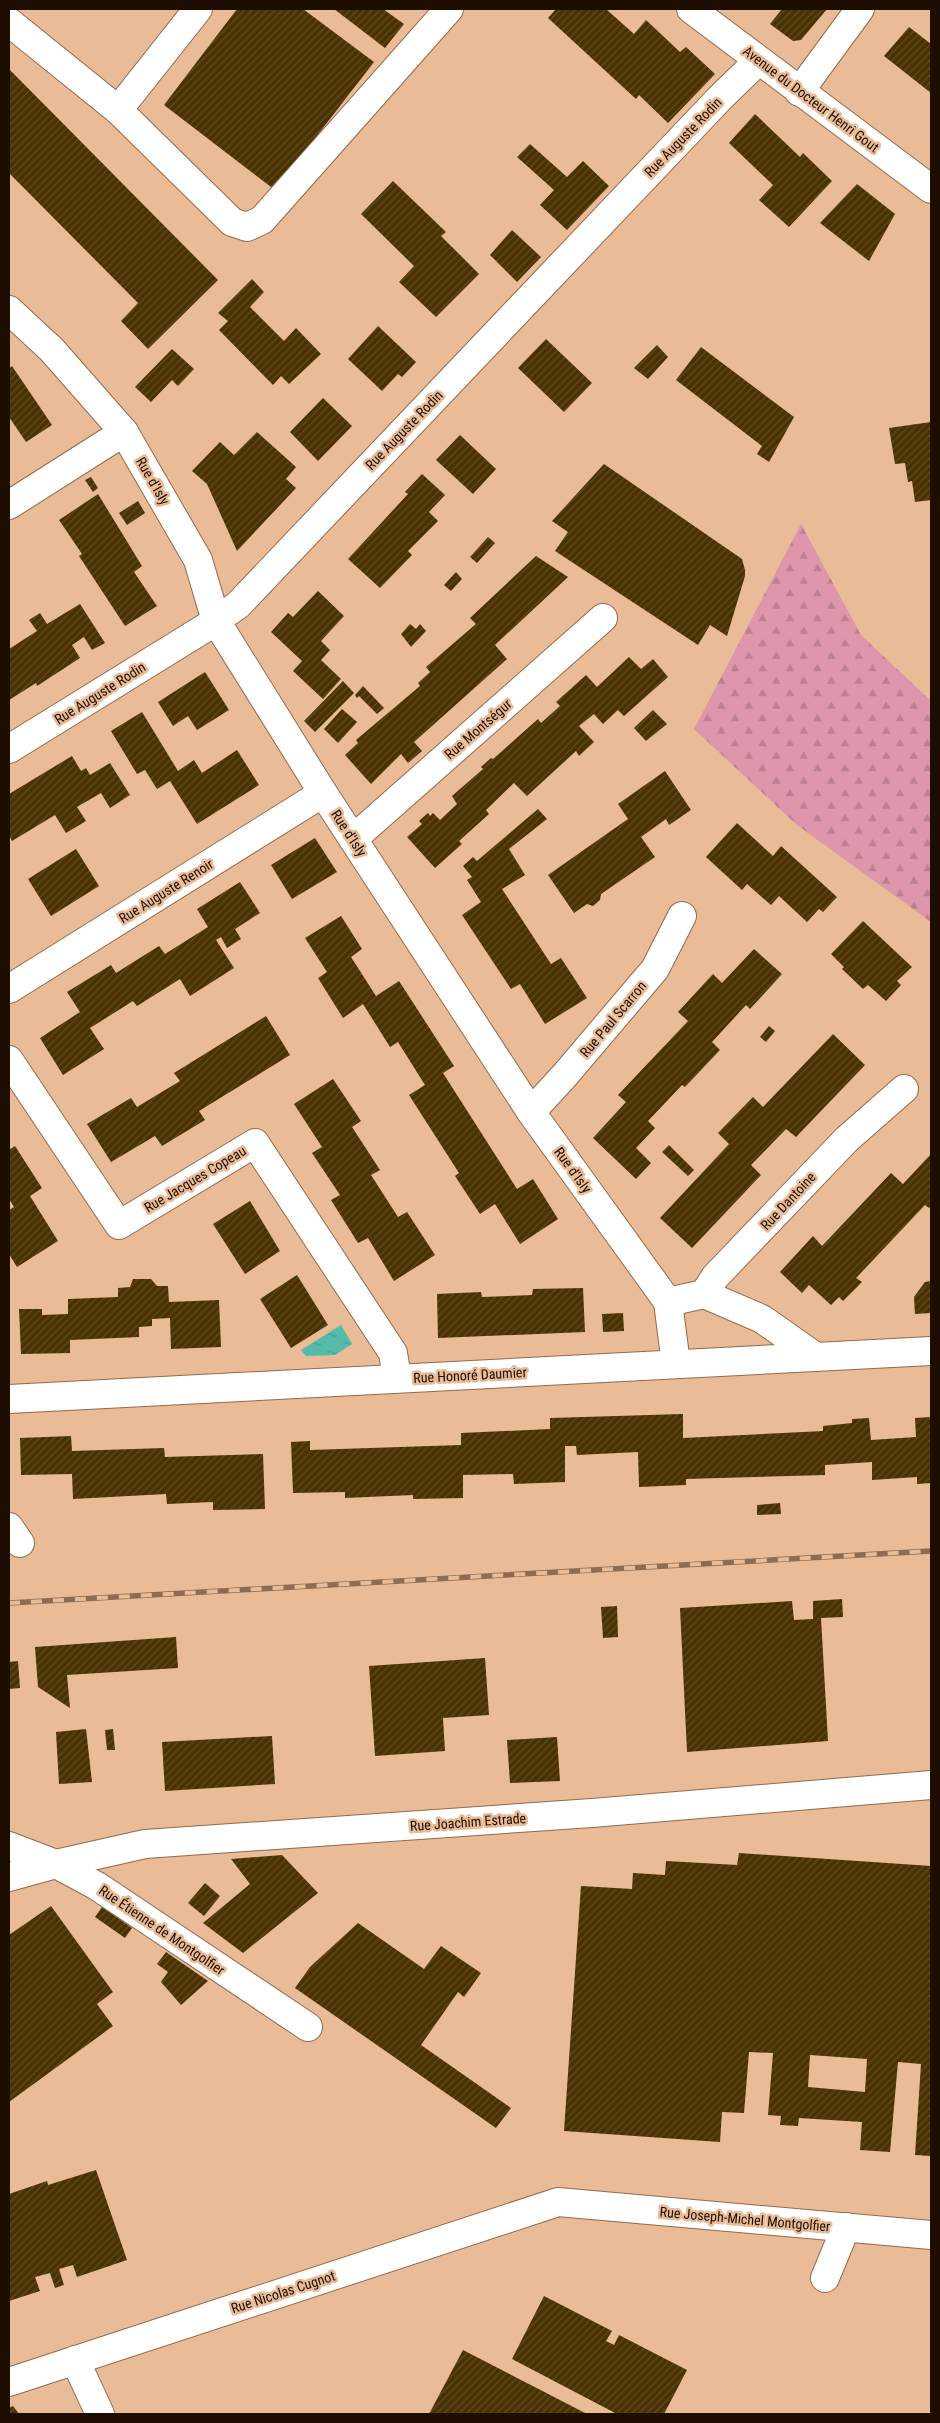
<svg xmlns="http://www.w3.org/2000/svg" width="940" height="2423" viewBox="0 0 940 2423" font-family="'Roboto Condensed',sans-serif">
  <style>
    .forest { fill: url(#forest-firs) }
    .water { fill: url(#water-ripples) }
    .building { fill: url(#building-hatch); fill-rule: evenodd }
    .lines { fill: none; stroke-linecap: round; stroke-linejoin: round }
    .minor-casing { stroke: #946a49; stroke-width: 30 }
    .major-casing { stroke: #946a49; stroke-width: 30 }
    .minor { stroke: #fff; stroke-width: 28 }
    .major { stroke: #fff; stroke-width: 28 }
    .rail-casing { stroke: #8c6c53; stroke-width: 5.5 }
    .rail { stroke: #e9bb97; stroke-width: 4; stroke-dasharray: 11; stroke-linecap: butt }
    .labels { text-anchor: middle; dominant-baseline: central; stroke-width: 5; stroke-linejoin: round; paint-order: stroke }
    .street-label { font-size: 14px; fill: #1d0d02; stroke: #e9bb97 }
  </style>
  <defs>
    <pattern id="forest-firs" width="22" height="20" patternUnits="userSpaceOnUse" patternTransform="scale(1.25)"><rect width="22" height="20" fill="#dd96ab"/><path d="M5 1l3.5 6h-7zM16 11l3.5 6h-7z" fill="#bd8092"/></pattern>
    <pattern id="water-ripples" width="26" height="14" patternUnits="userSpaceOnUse" patternTransform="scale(1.25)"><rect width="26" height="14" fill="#54bca9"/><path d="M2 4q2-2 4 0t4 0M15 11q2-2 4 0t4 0" fill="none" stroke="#49a090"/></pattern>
    <pattern id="building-hatch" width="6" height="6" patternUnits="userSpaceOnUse" patternTransform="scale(1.25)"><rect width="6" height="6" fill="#493100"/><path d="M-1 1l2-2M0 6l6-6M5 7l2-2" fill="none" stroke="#604c24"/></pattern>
  </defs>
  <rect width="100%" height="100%" fill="#e9bb97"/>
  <path class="forest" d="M801,524L861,635L931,701V922L797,825L694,729Z"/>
  <path class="water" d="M341,1325L352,1344L335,1355L306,1356L301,1350Z"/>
  <g class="building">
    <path d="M237,9H303L374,62L275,190L164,105Z"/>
    <path d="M334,9H383L404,24L385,48Z"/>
    <path d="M556,9H606L634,34L646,20L680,52L686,47L715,74L668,123L639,95L636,99L548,18Z"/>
    <path d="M782,9H827L801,40L793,41L770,24Z"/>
    <path d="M909,27L931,44V93L884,56Z"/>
    <path d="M9,69L218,280L148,349L121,321L138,303L9,173Z"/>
    <path d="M755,114L800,157L803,153L832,181L789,227L759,200L773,185L729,143Z"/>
    <path d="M530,144L567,177L583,161L609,186L567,230L540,205L554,190L517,157Z"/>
    <path d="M393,181L446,232L441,236L479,274L436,317L399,282L414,266L361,214Z"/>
    <path d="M857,184L895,214L869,261L820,223Z"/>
    <path d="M512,230L541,257L517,282L490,255Z"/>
    <path d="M252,279L264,292L250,307L284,341L296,328L321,354L289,384L281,376L273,385L219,330L228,321L218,313Z"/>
    <path d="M378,326L416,362L402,377L398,374L382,391L348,359Z"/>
    <path d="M546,339L592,383L564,412L518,368Z"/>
    <path d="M657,345L668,357L648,379L634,368Z"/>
    <path d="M701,347L794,417L769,462L757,454L762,446L676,380Z"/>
    <path d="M172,349L194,369L178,386L172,380L151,402L135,387Z"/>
    <path d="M12,366L52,425L26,442L9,417V369Z"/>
    <path d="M323,398L352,426L318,461L290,432Z"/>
    <path d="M931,422V500L915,502L912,481L908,482L905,463L895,464L889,428Z"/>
    <path d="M257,432L296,467L286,479L296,488L237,551L207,484L192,471L220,442L234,455Z"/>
    <path d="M460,435L496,469L473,494L436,460Z"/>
    <path d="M604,464L742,559L745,570V576L727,636L710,625L698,645L555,551L568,532L552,521Z"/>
    <path d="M422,474L445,495L429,512L438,521L408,551L412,555L380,588L348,559L408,494L405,492Z"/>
    <path d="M91,477L98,488L93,492L85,480Z"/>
    <path d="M98,494L142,566L134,572L157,606L125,626L79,556L82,554L59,520Z"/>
    <path d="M138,501L145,513L127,525L119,513Z"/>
    <path d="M488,537L495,543L477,563L470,557Z"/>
    <path d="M536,556L568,577L495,645L507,659L414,742L422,751L408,763L401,754L371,784L345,755L358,743L356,740L420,686L418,683L430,672L426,667L476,624L470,618Z"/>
    <path d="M456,572L462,579L451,591L444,585Z"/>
    <path d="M318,591L344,616L321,641L330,650L321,660L341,679L323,699L293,671L302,661L271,632L288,613L293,617Z"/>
    <path d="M80,604L105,643L92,650L84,637L72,645L80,658L37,686L36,683L9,700V649L37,631L29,620L40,613L47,624Z"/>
    <path d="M410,624L416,629L420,624L426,631L411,647L401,634Z"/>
    <path d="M629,657L641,669L653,659L668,677L624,716L618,710L603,724L594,714L579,726L594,742L579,756L576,751L527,796L514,783L486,810L489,814L459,841L462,844L435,868L407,837L422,824L419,821L428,813L430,816L433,813L440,820L457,804L452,796L483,769L481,767L491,758L493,759L538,719L541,723L560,706L556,702L586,675L597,687Z"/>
    <path d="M205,672L229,710L197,730L188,716L173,726L158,702Z"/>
    <path d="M343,681L354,693L315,732L304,721Z"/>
    <path d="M363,686L384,708L377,714L359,696L357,698L355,695Z"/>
    <path d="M342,709L357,722L338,743L324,729Z"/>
    <path d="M653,710L667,724L646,741L634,728Z"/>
    <path d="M142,712L178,771L194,760L202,773L237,750L259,785L197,824L170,781L157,789L145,770L137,774L111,731Z"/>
    <path d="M72,756L81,771L86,768L90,775L110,763L130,795L110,808L101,793L77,807L86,821L66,833L55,815L12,841L9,835V794Z"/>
    <path d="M665,771L691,810L669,825L666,819L641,837L655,857L601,894L600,900L593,906L587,904L574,913L548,875L628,819L618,804Z"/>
    <path d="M538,809L547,819L509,849L525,875L502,889L551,964L561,958L587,998L545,1024L520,984L511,989L462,915L481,902L467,880L472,877L463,866L473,857L477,861Z"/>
    <path d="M737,823L773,856L781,846L837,897L823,912L819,909L807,922L779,896L771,905L747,884L742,890L706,857Z"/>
    <path d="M315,838L337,872L292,899L271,865Z"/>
    <path d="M76,849L99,886L51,916L28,879Z"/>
    <path d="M240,882L260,913L235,929L241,939L227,948L221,937L216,940L234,968L190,996L180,979L137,1006L133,1001L90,1028L104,1049L63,1075L40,1038L80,1012L67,992L111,965L116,973L159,946L165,954L208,927L197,909Z"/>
    <path d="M341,916L362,949L351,957L376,996L399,981L454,1066L443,1073L517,1189L533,1179L558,1219L520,1244L495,1204L480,1214L455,1176L459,1173L409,1095L425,1085L398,1042L390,1047L363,1004L343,1018L318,978L327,972L305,938Z"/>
    <path d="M863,921L912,967L897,981L901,985L886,1001L868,985L863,989L842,969L844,967L831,954Z"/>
    <path d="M754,949L782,974L750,1009L746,1005L712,1042L720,1050L685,1087L682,1085L648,1121L655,1128L636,1148L651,1163L636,1179L593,1138L626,1102L618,1095L688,1021L678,1012L713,974L722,983Z"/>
    <path d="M266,1016L290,1055L199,1111L205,1120L162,1146L155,1136L111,1162L87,1124L131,1098L137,1107L180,1081L174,1073Z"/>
    <path d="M769,1026L775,1031L766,1042L760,1037Z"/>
    <path d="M833,1034L865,1065L796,1137L786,1129L751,1165L761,1175L692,1248L660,1218L729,1144L718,1133L753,1097L763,1107Z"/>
    <path d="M333,1079L361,1121L352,1127L380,1170L371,1175L398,1217L407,1212L435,1255L394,1281L368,1238L358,1243L331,1200L340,1195L312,1153L322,1147L294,1104Z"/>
    <path d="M669,1145L694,1170L688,1176L662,1152Z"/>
    <path d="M15,1146L42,1188L30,1196L58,1241L17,1267L9,1254V1210L14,1207L9,1199V1150Z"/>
    <path d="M931,1154V1206L929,1208L925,1205L856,1278L862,1282L843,1301L839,1297L831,1305L809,1285L802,1293L780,1272L813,1236L822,1246L891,1173L903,1184Z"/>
    <path d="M250,1201L280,1251L245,1274L213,1224Z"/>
    <path d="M297,1275L328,1325L291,1348L260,1299Z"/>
    <path d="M133,1279H151L157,1286H168L169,1302L219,1300L221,1347L171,1349L170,1318L152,1319V1326L139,1327V1337L70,1340V1353L21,1354L19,1309H42V1315L68,1314V1299L118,1297V1288L130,1287Z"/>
    <path d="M931,1281V1313L915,1314L914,1297L925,1282Z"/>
    <path d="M583,1288L585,1332L438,1338L437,1294L481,1292L482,1297L532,1295L533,1289Z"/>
    <path d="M623,1313L624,1331L603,1332L602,1314Z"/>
    <path d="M683,1414V1438L823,1431V1426L852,1423V1419L869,1418L871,1440L916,1437L915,1418L931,1417V1483L917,1484V1477L872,1480V1462L825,1465V1475L686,1479V1485L639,1487L638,1452L577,1455L576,1446H565V1482L514,1484L513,1474L463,1475V1498L413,1499V1495L345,1498V1492L293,1493L291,1442L310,1441V1450L461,1445V1433L550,1429V1418Z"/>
    <path d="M71,1436L72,1451L164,1448L165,1457L263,1454L265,1509L213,1510V1502L167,1504L166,1494L73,1499L72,1474L21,1475L20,1438Z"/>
    <path d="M780,1503L781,1514L757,1515V1505Z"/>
    <path d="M842,1599L843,1617L821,1618L828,1741L687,1752L680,1608L792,1601L794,1620L813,1619V1601Z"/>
    <path d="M617,1606L618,1637L603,1638L601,1607Z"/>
    <path d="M176,1637L178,1668L67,1675L70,1708L38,1687L35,1647Z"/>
    <path d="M485,1658L489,1715L443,1718L445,1751L375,1756L369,1666Z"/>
    <path d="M18,1661L20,1688L9,1689V1662Z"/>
    <path d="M86,1729L92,1782L59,1784L56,1732Z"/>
    <path d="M113,1729L115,1750H107L105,1730Z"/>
    <path d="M272,1736L275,1784L165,1791L162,1742Z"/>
    <path d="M557,1737L560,1781L510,1783L507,1740Z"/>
    <path d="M739,1853L931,1866V2156L915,2155L921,2064L898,2062L890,2152L860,2150L862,2122L799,2118L798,2126L780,2125L781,2116L768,2115L773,2053L749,2052L744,2113L722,2112L720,2142L564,2131L581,1886L632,1889L633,1873L665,1875L666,1861L737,1865ZM810,2055L867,2059L865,2092L808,2087Z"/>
    <path d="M282,1855L318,1893L243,1953L203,1923L250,1884L231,1859Z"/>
    <path d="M205,1883L220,1896L204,1916L188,1903Z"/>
    <path d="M51,1906L113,1992L97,2004L113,2026L9,2102V1935Z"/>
    <path d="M102,1907L132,1928L125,1938L95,1917Z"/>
    <path d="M358,1923L424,1969L441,1946L481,1973L464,1997L458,1992L421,2045L511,2108L496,2128L295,1988L310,1967Z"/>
    <path d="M166,1952L208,1981L181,2005L161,1982L168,1972L157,1964Z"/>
    <path d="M96,2170L127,2260L77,2277L73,2265L59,2269L64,2285L55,2288L50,2273L35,2277L40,2291L9,2301V2194L47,2181L48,2185Z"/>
    <path d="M544,2296L612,2331L606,2341L614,2345L619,2335L687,2370L664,2414H617L512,2359Z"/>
    <path d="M463,2350L587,2414H429Z"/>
    <path d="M13,2406L19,2414H9V2408Z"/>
  </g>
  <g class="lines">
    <defs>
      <g id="minor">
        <path d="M9,22L118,110L232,222L247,227L262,220L449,9"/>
        <path d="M799,92L860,9"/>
        <path d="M118,110L198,9"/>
        <path d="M9,310L52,350L124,432L198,560L216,621L323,793L531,1112L668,1302L676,1364"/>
        <path d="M9,505L124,432"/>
        <path d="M9,749L205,628L238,605L720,98L758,61"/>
        <path d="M353,839L603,618"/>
        <path d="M9,989L323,793"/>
        <path d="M9,1060L119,1225L255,1143L393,1353L397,1378"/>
        <path d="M531,1112L565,1075L655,969L682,916"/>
        <path d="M704,1294L762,1319L816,1357"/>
        <path d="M668,1302L704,1294L715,1277L847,1139L904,1089"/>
        <path d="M9,1399L931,1351"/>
        <path d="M9,1527L20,1543"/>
        <path d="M9,1846L56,1864L97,1886L308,2027"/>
        <path d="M9,1877L56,1864L145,1844L592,1813L931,1785"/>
        <path d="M825,2278L846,2227"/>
        <path d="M75,2360L100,2414"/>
        <path d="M9,2382L558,2202L931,2235"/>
      </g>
      <path id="major" d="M691,9L931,189"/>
    </defs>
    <use href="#minor" class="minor-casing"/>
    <use href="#major" class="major-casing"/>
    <use href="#minor" class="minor"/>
    <use href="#major" class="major"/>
    <defs>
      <path id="rail" d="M9,1603L931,1551"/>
    </defs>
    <use href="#rail" class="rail-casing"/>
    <use href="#rail" class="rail"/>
  </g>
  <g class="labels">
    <g class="street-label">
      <text transform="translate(811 99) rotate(37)">Avenue du Docteur Henri Gout</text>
      <text transform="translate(683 137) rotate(-46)">Rue Auguste Rodin</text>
      <text transform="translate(404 430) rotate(-46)">Rue Auguste Rodin</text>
      <text transform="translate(153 481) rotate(60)">Rue d'Isly</text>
      <text transform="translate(100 693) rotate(-32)">Rue Auguste Rodin</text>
      <text transform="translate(478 729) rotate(-41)">Rue Montségur</text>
      <text transform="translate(349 833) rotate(57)">Rue d'Isly</text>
      <text transform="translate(166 891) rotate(-32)">Rue Auguste Renoir</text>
      <text transform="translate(613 1019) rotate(-50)">Rue Paul Scarron</text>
      <text transform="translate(573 1170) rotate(54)">Rue d'Isly</text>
      <text transform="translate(195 1179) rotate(-31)">Rue Jacques Copeau</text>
      <text transform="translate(788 1201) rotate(-47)">Rue Dantoine</text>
      <text transform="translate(470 1375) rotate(-3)">Rue Honoré Daumier</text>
      <text transform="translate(468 1822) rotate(-4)">Rue Joachim Estrade</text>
      <text transform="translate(162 1930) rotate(34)">Rue Étienne de Montgolfier</text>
      <text transform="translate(745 2219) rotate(5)">Rue Joseph-Michel Montgolfier</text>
      <text transform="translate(283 2292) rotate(-18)">Rue Nicolas Cugnot</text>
    </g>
  </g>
  <rect width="940" height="2423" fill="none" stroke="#1d0d02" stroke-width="20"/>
</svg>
